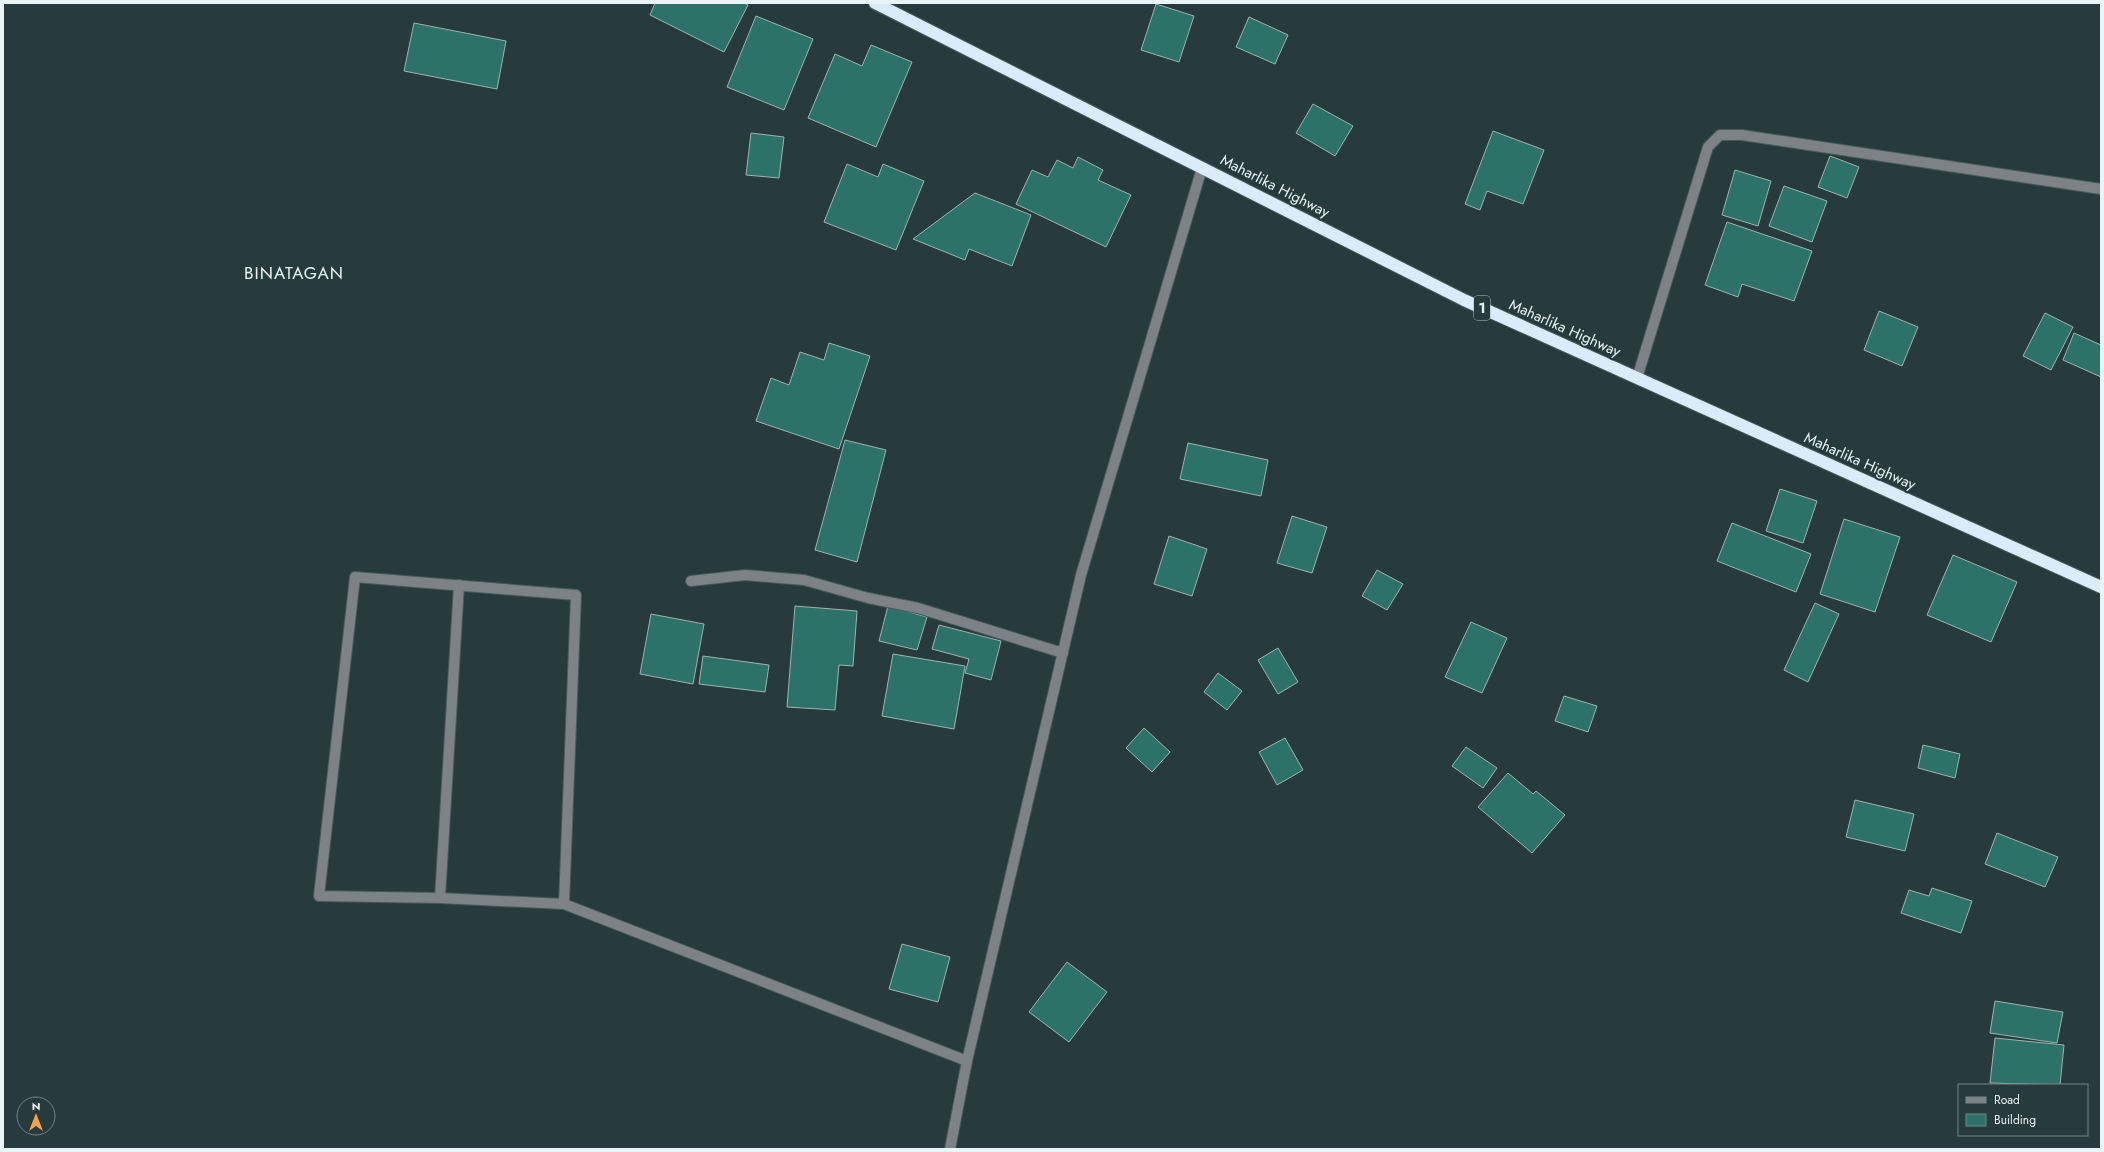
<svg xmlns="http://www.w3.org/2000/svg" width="2104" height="1152" viewBox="0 0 2104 1152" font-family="Jost,sans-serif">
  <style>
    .building { fill: #2d7269; stroke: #9eb4b0 }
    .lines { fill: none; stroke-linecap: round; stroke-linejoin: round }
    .minor-casing { stroke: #46595c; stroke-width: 12 }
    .highway-casing { stroke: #46595c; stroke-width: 14 }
    .minor { stroke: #7c8288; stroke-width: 10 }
    .highway { stroke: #dbebf9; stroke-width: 12 }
    .labels { text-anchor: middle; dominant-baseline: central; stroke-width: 4; stroke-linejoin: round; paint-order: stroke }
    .shield { fill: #273b3f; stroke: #afbcc0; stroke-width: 1 }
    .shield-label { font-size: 14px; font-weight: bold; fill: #e9f4f7 }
    .street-label { font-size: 15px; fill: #e9f4f7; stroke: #273b3f }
    .quarter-label { font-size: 17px; letter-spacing: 1px; fill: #e9f4f7; stroke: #273b3f }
  </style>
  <rect width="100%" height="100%" fill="#273b3f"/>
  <g class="building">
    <path d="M655,3H744L748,5L724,52L650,15Z"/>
    <path d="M1156,4L1194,16L1179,62L1141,50Z"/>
    <path d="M756,16L813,39L784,110L727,87Z"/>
    <path d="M1249,17L1288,35L1275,64L1236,47Z"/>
    <path d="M414,23L506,41L497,89L404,71Z"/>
    <path d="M871,45L912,62L876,147L808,118L835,54L862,66Z"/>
    <path d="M1313,104L1353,126L1335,156L1296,133Z"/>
    <path d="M1493,131L1544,150L1523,204L1487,191L1480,210L1465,204Z"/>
    <path d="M751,133L784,137L779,178L746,175Z"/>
    <path d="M1830,156L1859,167L1847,198L1818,187Z"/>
    <path d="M1078,157L1103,170L1098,180L1131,195L1106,247L1016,204L1032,170L1048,177L1057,160L1073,168Z"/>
    <path d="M847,164L878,177L883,164L924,181L896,250L824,222Z"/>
    <path d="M1735,170L1771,181L1758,226L1722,215Z"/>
    <path d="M1784,186L1827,201L1812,242L1769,226Z"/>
    <path d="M975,193L1031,215L1012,266L969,249L965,260L913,239Z"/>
    <path d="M1727,222L1812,251L1794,301L1742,284L1738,297L1705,285Z"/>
    <path d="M1879,311L1918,327L1902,366L1864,350Z"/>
    <path d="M2045,313L2073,327L2051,370L2023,356Z"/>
    <path d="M2074,333L2101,345V377L2063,360Z"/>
    <path d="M829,343L870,356L839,449L756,421L771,378L789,385L800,352L824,360Z"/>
    <path d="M845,440L886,450L857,562L815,550Z"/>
    <path d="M1188,443L1268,460L1261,496L1180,479Z"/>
    <path d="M1780,489L1817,501L1803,543L1766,531Z"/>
    <path d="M1292,516L1327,527L1312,573L1277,563Z"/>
    <path d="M1844,519L1900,537L1875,612L1820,594Z"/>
    <path d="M1732,523L1811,554L1796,592L1717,561Z"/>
    <path d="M1169,536L1207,549L1192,596L1154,584Z"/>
    <path d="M1953,555L2017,582L1991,642L1927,615Z"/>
    <path d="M1377,570L1403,584L1387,610L1362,596Z"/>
    <path d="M1815,603L1839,614L1808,682L1784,670Z"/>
    <path d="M795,606L857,611L853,666L839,665L835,710L787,707Z"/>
    <path d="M888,606L927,617L917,650L879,641Z"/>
    <path d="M651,614L704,624L693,684L640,674Z"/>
    <path d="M1471,622L1507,638L1482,693L1445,677Z"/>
    <path d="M939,625L1001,641L991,680L965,673L969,659L932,649Z"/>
    <path d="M1278,648L1298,682L1278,694L1258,660Z"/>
    <path d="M893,654L965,666L954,729L882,716Z"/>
    <path d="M703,656L769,665L765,692L699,684Z"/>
    <path d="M1218,673L1242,691L1227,710L1204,692Z"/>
    <path d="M1564,696L1597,706L1588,732L1555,721Z"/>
    <path d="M1144,728L1170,752L1152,772L1126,748Z"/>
    <path d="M1285,738L1303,770L1277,785L1259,752Z"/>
    <path d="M1923,745L1960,754L1955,778L1918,768Z"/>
    <path d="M1466,747L1497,768L1483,788L1452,766Z"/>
    <path d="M1508,773L1533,794L1536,791L1565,815L1532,853L1478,807Z"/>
    <path d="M1855,800L1914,814L1905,851L1846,837Z"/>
    <path d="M1997,833L2058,857L2045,887L1985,864Z"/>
    <path d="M1932,888L1972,901L1961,933L1901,913L1909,890L1929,896Z"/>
    <path d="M902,944L950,957L938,1002L889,989Z"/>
    <path d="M1067,962L1107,992L1069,1042L1029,1012Z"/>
    <path d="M1995,1001L2063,1012L2057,1043L1990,1033Z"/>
    <path d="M1995,1038L2064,1045L2060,1085L1990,1083Z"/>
  </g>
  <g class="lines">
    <defs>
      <g id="minor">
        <path d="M1637,378L1708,147L1720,135H1742L2101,189"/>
        <path d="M355,577L576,595L564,904L440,898L319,896Z"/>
        <path d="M691,581L745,575L804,580L868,598L918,608L1063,653"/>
        <path d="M440,898L459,585"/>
        <path d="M564,904L967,1061"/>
        <path d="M950,1149L967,1061L1081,575L1202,168"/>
      </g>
      <path id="highway" d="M875,3L1464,300L2101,587"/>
    </defs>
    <use href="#minor" class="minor-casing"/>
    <use href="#highway" class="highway-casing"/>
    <use href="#minor" class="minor"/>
    <use href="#highway" class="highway"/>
  </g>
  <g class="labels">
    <rect class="shield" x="1474" y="296" width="16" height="24" rx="3"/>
    <g class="shield-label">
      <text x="1482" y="308">1</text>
    </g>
    <g class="street-label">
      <text transform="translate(1275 186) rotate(27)">Maharlika Highway</text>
      <text transform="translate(1565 328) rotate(24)">Maharlika Highway</text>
      <text transform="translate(1860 461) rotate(24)">Maharlika Highway</text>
    </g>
    <g class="quarter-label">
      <text x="294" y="273">BINATAGAN</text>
    </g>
  </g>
  <rect width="2104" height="1152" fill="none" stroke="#e9f4f7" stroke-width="8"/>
  <rect x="1958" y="1084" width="130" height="52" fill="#273b3f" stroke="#758589"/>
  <rect x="1966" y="1097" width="20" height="6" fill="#7c8288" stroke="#758589"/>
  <text x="1994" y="1104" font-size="12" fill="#e9f4f7">Road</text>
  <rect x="1966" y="1114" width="20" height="12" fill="#2d7269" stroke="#758589"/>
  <text x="1994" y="1124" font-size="12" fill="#e9f4f7">Building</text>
  <g transform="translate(36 1116)"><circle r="19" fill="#273b3f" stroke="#758589"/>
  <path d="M0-3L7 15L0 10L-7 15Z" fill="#f9a04c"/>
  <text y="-6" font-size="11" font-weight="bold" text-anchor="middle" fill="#e9f4f7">N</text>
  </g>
</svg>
